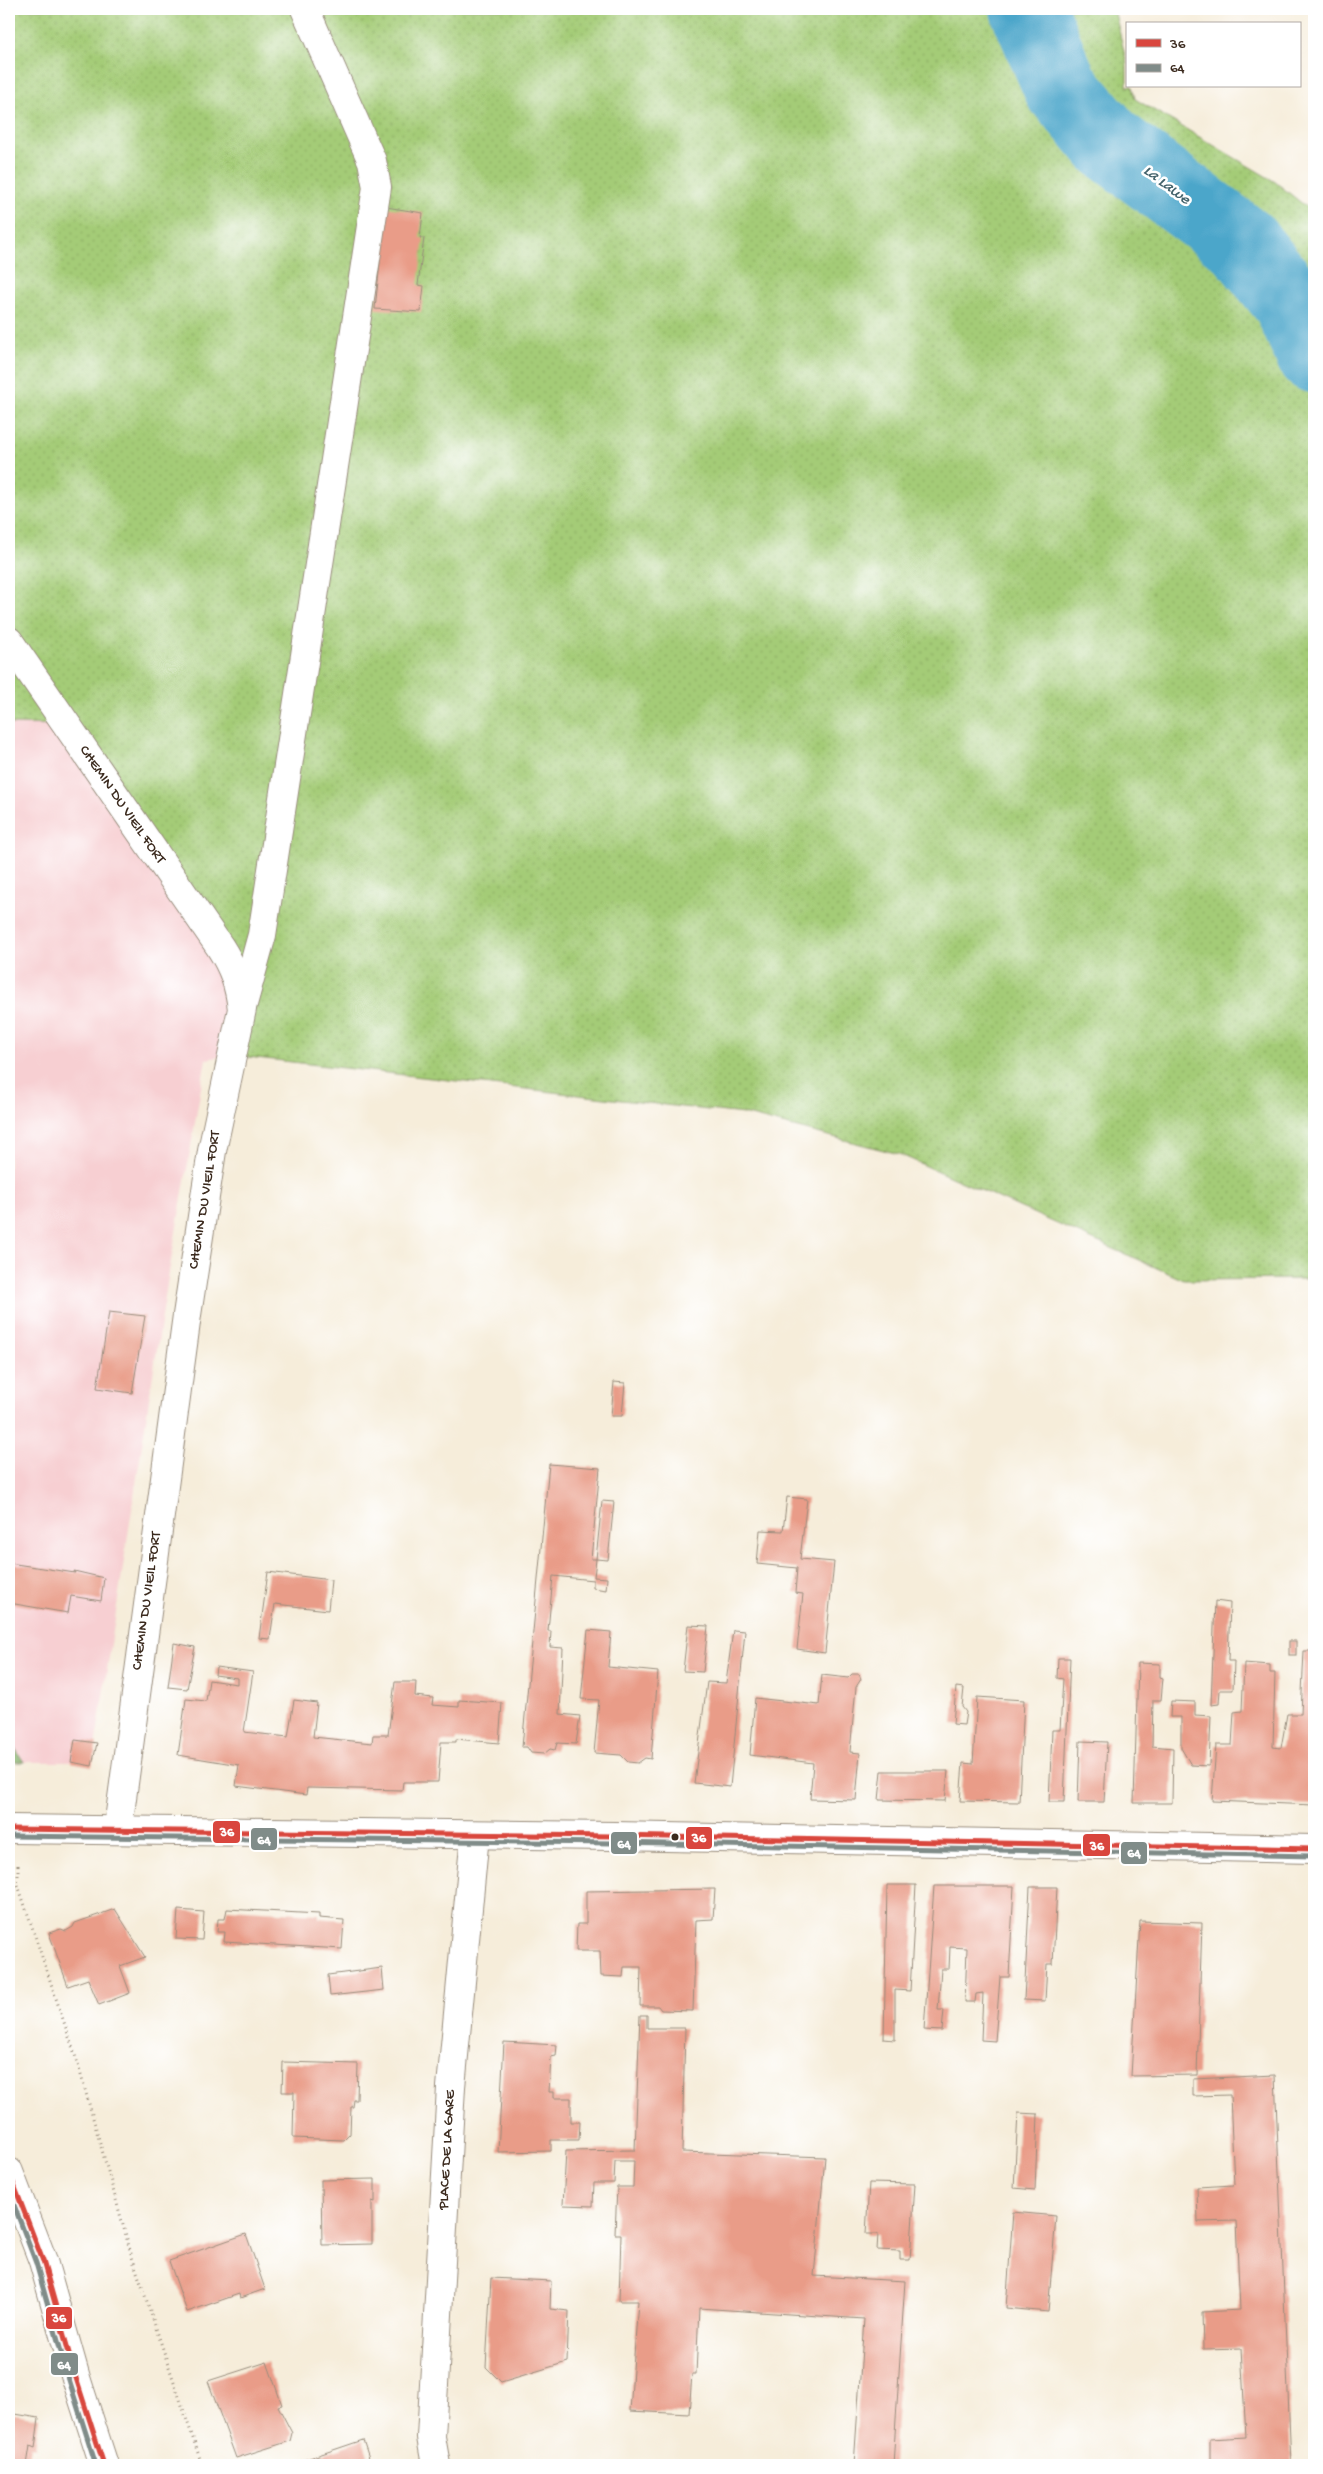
<svg xmlns="http://www.w3.org/2000/svg" width="1323" height="2474" viewBox="0 0 1323 2474" font-family="'Gochi Hand',sans-serif">
  <style>
    .built { fill: #f7cfd2 }
    .grass { fill: url(#grass-dots); stroke: #707b4a }
    .forest { fill: url(#forest-firs); stroke: #5f6d43 }
    .lines { fill: none; stroke-linecap: round; stroke-linejoin: round }
    .river { stroke: #4ca6ca; stroke-width: 76 }
    .building { fill: #e99c88 }
    .minor-casing { stroke: #988c7c; stroke-width: 30 }
    .major-casing { stroke: #988c7c; stroke-width: 30 }
    .path { stroke: #988c7c; stroke-width: 3; stroke-dasharray: 1 4; stroke-linecap: butt }
    .minor { stroke: #fff; stroke-width: 28 }
    .major { stroke: #fff; stroke-width: 28 }
    .bus-1-casing { stroke: #fff; stroke-width: 9 }
    .bus-2-casing { stroke: #fff; stroke-width: 9 }
    .bus-1 { stroke: #d9463e; stroke-width: 5 }
    .bus-2 { stroke: #808c89; stroke-width: 5 }
    .bus-dot { fill: #3b2a1e; stroke: #fff; stroke-width: 2 }
    .labels { text-anchor: middle; dominant-baseline: central; stroke-width: 5; stroke-linejoin: round; paint-order: stroke }
    .street-label { font-size: 15px; fill: #3b2a1e; stroke: #fff }
    .water-label { font-size: 16px; font-style: italic; fill: #43626b; stroke: #fff }
    .line-badge { stroke: #fff; stroke-width: 2 }
    .badge-label { font-size: 14px; text-anchor: middle; font-weight: bold; fill: #fff }
  </style>
  <defs>
    <pattern id="grass-dots" width="8" height="8" patternUnits="userSpaceOnUse" patternTransform="scale(1.25)"><rect width="8" height="8" fill="#a4cc77"/><path d="M2 2h.1M6 6h.1" fill="none" stroke="#8eaf66" stroke-width="1.8" stroke-linecap="round"/></pattern>
    <pattern id="forest-firs" width="22" height="20" patternUnits="userSpaceOnUse" patternTransform="scale(1.25)"><rect width="22" height="20" fill="#83b068"/><path d="M5 1l3.5 6h-7zM16 11l3.5 6h-7z" fill="#6c8f55"/></pattern>
  </defs>
  <rect width="100%" height="100%" fill="#fff"/>
  <filter id="ink" filterUnits="userSpaceOnUse"><feTurbulence type="fractalNoise" baseFrequency=".02" numOctaves="2"/><feDisplacementMap in="SourceGraphic" scale="10" xChannelSelector="R" yChannelSelector="G"/><feConvolveMatrix kernelMatrix="1 2 1 2 8 2 1 2 1" color-interpolation-filters="sRGB"/></filter>
  <filter id="wash" filterUnits="userSpaceOnUse"><feTurbulence type="fractalNoise" baseFrequency=".0096" numOctaves="4" result="noise"/><feDisplacementMap in="SourceGraphic" scale="20" xChannelSelector="R" yChannelSelector="G"/><feGaussianBlur stdDeviation="1.12" result="paint"/><feColorMatrix in="noise" values="0 0 0 0 0 0 0 0 0 0 0 0 0 0 0 0 0 1.4 0 .05"/><feComposite in="paint" operator="in"/></filter>
  <g filter="url(#wash)">
    <rect width="100%" height="100%" fill="#f6edda"/>
    <path class="built" d="M9,724L67,725L232,967L231,1055L206,1059L168,1278L92,1766L71,1762H24L9,1739Z"/>
    <path class="grass" d="M9,9H1114L1127,64V86H1132L1135,99L1274,181L1314,213V1279L1184,1280L899,1154L743,1114L231,1055L240,988L67,725L9,724Z"/>
    <path class="forest" d="M9,1739L24,1762H9Z"/>
    <g class="lines">
      <path class="river" d="M1028,9L1061,87L1109,143L1242,242L1290,301L1314,355"/>
    </g>
    <g id="blocks">
      <g class="building">
        <path d="M386,207L423,213L420,238H424L418,285L424,286L421,312L375,309Z"/>
        <path d="M109,1312L145,1316L132,1393L97,1388Z"/>
        <path d="M614,1382L625,1383L622,1416H611Z"/>
        <path d="M549,1464L600,1468L591,1559H596L602,1501L614,1502L608,1560L596,1559L594,1577L607,1578L606,1590L593,1588V1580L553,1576L548,1631H551L550,1647L563,1648L560,1714L580,1716L576,1744L557,1743L555,1750L550,1749L544,1754L531,1753L527,1747H522Z"/>
        <path d="M787,1497L807,1499L800,1559L834,1562L825,1653L797,1649L803,1594L795,1593L797,1568L757,1564L760,1530L783,1531Z"/>
        <path d="M9,1563L75,1573L74,1571L104,1578L101,1601L71,1596L68,1613L9,1603Z"/>
        <path d="M268,1572L331,1580L328,1610L275,1604L270,1639L259,1638Z"/>
        <path d="M1215,1601L1230,1603L1228,1661H1234L1233,1690H1220L1219,1704L1211,1705Z"/>
        <path d="M688,1625L708,1626L703,1672L683,1671Z"/>
        <path d="M588,1630L611,1632L608,1667L658,1672L651,1759L645,1758L638,1763L628,1762L621,1755L594,1753L599,1700L581,1699Z"/>
        <path d="M733,1630L745,1631L730,1787L694,1783L707,1682L726,1683Z"/>
        <rect x="1289" y="1641" width="7" height="14"/>
        <path d="M174,1643L195,1647L187,1689L168,1687Z"/>
        <path d="M1304,1651H1314V1805L1212,1801L1216,1745H1232L1234,1712L1242,1711L1244,1663L1270,1665V1673H1275L1273,1747L1281,1748L1287,1714H1301Z"/>
        <path d="M1058,1658H1070L1064,1802H1049L1052,1730H1060L1063,1679L1057,1678Z"/>
        <path d="M1138,1663L1160,1664V1677L1163,1678L1161,1700H1153L1152,1746L1173,1748L1172,1803H1134Z"/>
        <path d="M216,1667L253,1672L244,1732L288,1737L294,1700L317,1703L313,1737L372,1743L373,1735H388L395,1682H416L415,1696L433,1698L432,1705L459,1707V1700L502,1703L499,1743L456,1739V1742H441L438,1782H403L402,1790L309,1788H307L306,1795L236,1786L239,1765L178,1755L186,1699L206,1701L209,1680L237,1684V1678L215,1675Z"/>
        <path d="M852,1674H859L861,1679L856,1687L850,1752L860,1753L856,1800L810,1799L813,1763L750,1755L755,1698L819,1705L822,1675L848,1678Z"/>
        <path d="M956,1687L964,1688L962,1707L966,1712L964,1725L953,1724Z"/>
        <path d="M977,1697L1024,1700L1019,1802L960,1801L963,1763L973,1764Z"/>
        <path d="M1171,1701L1195,1702V1715L1211,1716L1209,1766L1191,1765L1181,1748V1717H1170Z"/>
        <path d="M75,1740L97,1743L92,1766L71,1762Z"/>
        <path d="M1080,1741L1107,1742L1104,1802H1078Z"/>
        <path d="M882,1771H948L945,1801L879,1800Z"/>
        <path d="M887,1885H916L910,1991L895,1990V2040L884,2039Z"/>
        <path d="M934,1886H1014L1009,1977H1000L995,2041L981,2040L983,1993L976,1994L975,2002H965L967,1948L950,1947L949,1969H941L938,2010H944L942,2031L924,2030Z"/>
        <path d="M1030,1887H1057L1053,1964H1047L1045,2001L1024,2000Z"/>
        <path d="M715,1889L713,1919L696,1920L693,2011L661,2010L658,2006H640L641,1967H624L623,1977L601,1976L600,1951H576L577,1924H586V1891Z"/>
        <path d="M115,1909L145,1957L120,1966L130,1993L99,2005L88,1979L68,1986L49,1933L61,1929L66,1931L73,1927L75,1923Z"/>
        <path d="M227,1909L319,1914V1918L344,1920L342,1949L224,1942L225,1932H217L218,1919H225Z"/>
        <path d="M178,1910L204,1912L202,1940L176,1939Z"/>
        <path d="M1140,1921L1202,1923L1197,2075L1131,2076Z"/>
        <path d="M382,1968L384,1990L330,1996L328,1975Z"/>
        <path d="M640,2015H647V2028H685L682,2152L825,2157L814,2276L905,2281L893,2465H854L864,2319L699,2308L696,2374H692L689,2414L630,2411L638,2301H619L621,2234H615L617,2187H633L634,2161H615L614,2183H594L593,2206L563,2205L566,2151L635,2150Z"/>
        <path d="M504,2042L557,2045L556,2056L551,2057L549,2092H554V2098H571V2122H580L579,2140H551V2151L498,2152Z"/>
        <path d="M283,2062L358,2064L357,2100H354L353,2107H351L350,2134L344,2140L293,2138L294,2092H282Z"/>
        <path d="M1275,2075L1291,2465H1210V2439L1246,2437L1241,2348L1203,2349L1202,2312L1240,2310L1236,2221L1198,2222L1197,2187L1234,2185L1230,2095L1193,2096V2079Z"/>
        <path d="M1018,2113L1038,2114L1035,2190L1014,2188Z"/>
        <path d="M375,2179V2202L372,2201V2244L322,2245L321,2180Z"/>
        <path d="M869,2183L915,2184L910,2260H900V2251L877,2250L878,2234H866Z"/>
        <path d="M1013,2212L1056,2216L1048,2312L1006,2308Z"/>
        <path d="M246,2234L265,2289L240,2298L239,2294L187,2312L169,2261Z"/>
        <path d="M491,2278L551,2281L550,2309L569,2311L567,2362L501,2382L486,2367Z"/>
        <path d="M267,2362L282,2405L278,2406L292,2433L290,2441L236,2458L208,2381Z"/>
        <path d="M9,2413L39,2418L35,2448L30,2446L27,2465H9Z"/>
        <path d="M363,2440L370,2461L365,2463L366,2465H289Z"/>
      </g>
    </g>
  </g>
  <g filter="url(#ink)">
    <use href="#blocks" fill-opacity="0" stroke="#988c7c" stroke-width="1"/>
    <g class="lines">
      <defs>
        <g id="minor">
          <path id="s1" d="M9,641L220,947C233,967 239,984 242,1009L212,1151L187,1315L118,1828"/>
          <path d="M243,1004L262,935L377,187L372,161L305,9"/>
          <path d="M9,2172L43,2261L76,2378L104,2465"/>
          <path id="s2" d="M436,2465L431,2437L451,2087L475,1835"/>
        </g>
        <path id="major" d="M9,1829L615,1836L1314,1849"/>
      </defs>
      <use href="#minor" class="minor-casing"/>
      <use href="#major" class="major-casing"/>
      <path class="path" d="M18,1865V1885L77,2061L132,2257L202,2465"/>
      <use href="#minor" class="minor"/>
      <use href="#major" class="major"/>
      <defs>
        <g id="bus-1">
          <path d="M9,1829L615,1836L1314,1849"/>
          <path d="M9,2172L43,2261L76,2378L104,2465"/>
        </g>
        <g id="bus-2">
          <path d="M9,1836L615,1843L1314,1856"/>
          <path d="M9,2192L36,2263L69,2380L96,2465"/>
        </g>
      </defs>
      <use href="#bus-1" class="bus-1-casing"/>
      <use href="#bus-2" class="bus-2-casing"/>
      <use href="#bus-1" class="bus-1"/>
      <use href="#bus-2" class="bus-2"/>
    </g>
  </g>
  <circle class="bus-dot" cx="675" cy="1837" r="4.5"/>
  <g class="labels">
    <g class="street-label">
      <text stroke="none"><textPath href="#s1" startOffset="199">CHEMIN DU VIEIL FORT</textPath></text>
      <text transform="translate(205 1200) rotate(-81)">CHEMIN DU VIEIL FORT</text>
      <text transform="translate(147 1601) rotate(-82)">CHEMIN DU VIEIL FORT</text>
      <text stroke="none"><textPath href="#s2" startOffset="316">PLACE DE LA GARE</textPath></text>
    </g>
    <g class="water-label">
      <text transform="translate(1166 186) rotate(37)">La Lawe</text>
    </g>
  </g>
  <g class="line-badge">
    <rect x="212" y="1820" width="29" height="24" rx="5" fill="#d9463e"/>
    <rect x="685" y="1826" width="28" height="24" rx="5" fill="#d9463e"/>
    <rect x="250" y="1827" width="28" height="24" rx="5" fill="#808c89"/>
    <rect x="610" y="1831" width="28" height="24" rx="5" fill="#808c89"/>
    <rect x="1082" y="1833" width="29" height="24" rx="5" fill="#d9463e"/>
    <rect x="1120" y="1841" width="28" height="24" rx="5" fill="#808c89"/>
    <rect x="45" y="2306" width="28" height="24" rx="5" fill="#d9463e"/>
    <rect x="50" y="2352" width="29" height="24" rx="5" fill="#808c89"/>
  </g>
  <g class="badge-label">
    <text x="227" y="1836">36</text>
    <text x="699" y="1842">36</text>
    <text x="264" y="1844">64</text>
    <text x="624" y="1848">64</text>
    <text x="1097" y="1850">36</text>
    <text x="1134" y="1857">64</text>
    <text x="59" y="2322">36</text>
    <text x="64" y="2369">64</text>
  </g>
  <rect width="1323" height="2474" fill="none" stroke="#fff" stroke-width="30"/>
  <rect x="1126" y="22" width="175" height="65" fill="#ffffff" stroke="#b1aaa5"/>
  <rect x="1136" y="39" width="25" height="8" fill="#d9463e" stroke="#b1aaa5"/>
  <text x="1170" y="48" font-size="15" fill="#3b2a1e">36</text>
  <rect x="1136" y="64" width="25" height="8" fill="#808c89" stroke="#b1aaa5"/>
  <text x="1170" y="72" font-size="15" fill="#3b2a1e">64</text>
</svg>
